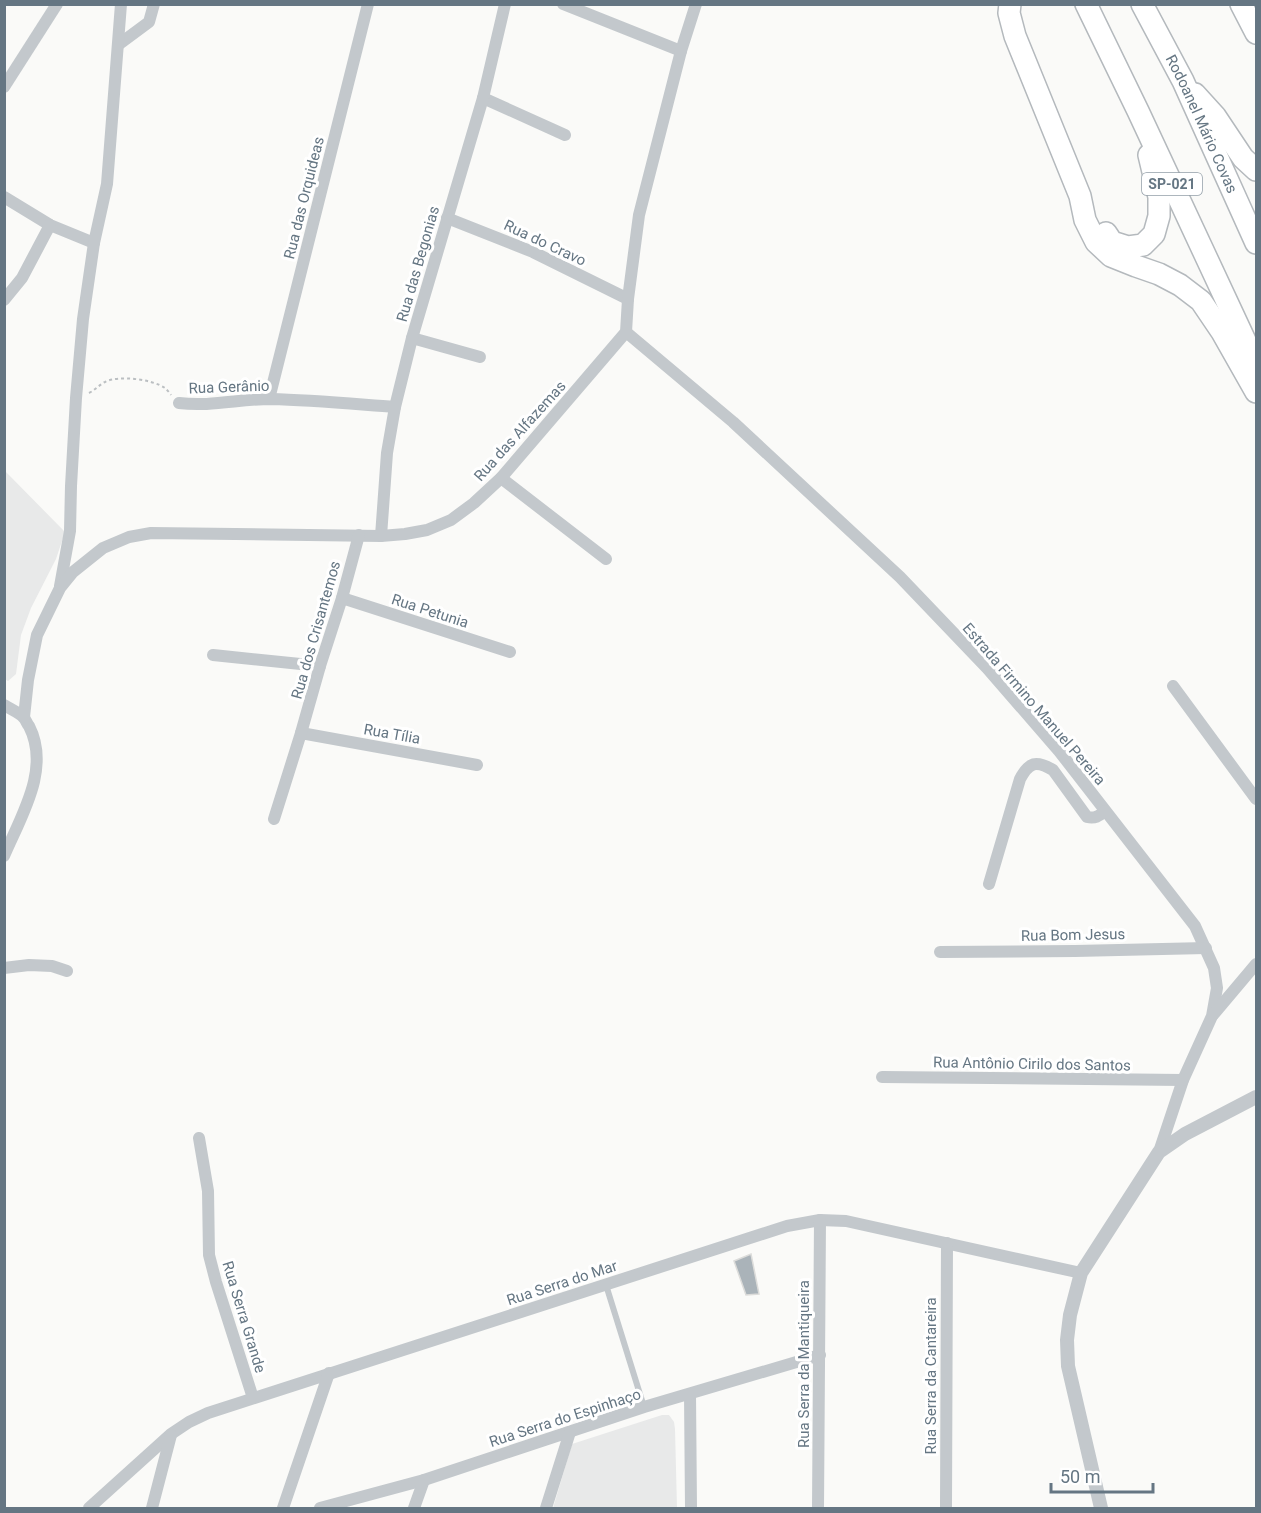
<svg xmlns="http://www.w3.org/2000/svg" width="1261" height="1513" viewBox="0 0 1261 1513" font-family="Roboto,sans-serif">
  <style>
    .built { fill: #e8e9e9 }
    .building { fill: #aab3b9; stroke: #dcdcda; stroke-width: 1.5 }
    .lines { fill: none; stroke-linecap: round; stroke-linejoin: round }
    .motorway-casing { stroke: #b4b9bd; stroke-width: 24 }
    .path { stroke: #bbbfc2; stroke-width: 2; stroke-dasharray: 3 3; stroke-linecap: butt }
    .service { stroke: #c3c8cc; stroke-width: 6 }
    .minor { stroke: #c3c8cc; stroke-width: 12 }
    .tertiary { stroke: #c3c8cc; stroke-width: 14 }
    .motorway { stroke: #fff; stroke-width: 21 }
    .labels { text-anchor: middle; dominant-baseline: central; stroke-width: 6; stroke-linejoin: round; paint-order: stroke }
    .shield { fill: #fff; stroke: #939fa8; stroke-width: 1.5 }
    .shield-label { font-size: 14px; font-weight: bold; fill: #657683 }
    .street-label { font-size: 15px; fill: #657683; stroke: #fff }
  </style>
  <rect width="100%" height="100%" fill="#fafaf8"/>
  <g class="built">
    <path d="M5,471L65,532L56,559L31,608L21,635L16,674L8,681L5,679Z"/>
    <path d="M662,1415H669L674,1422L675,1429L677,1508H553L572,1444Z"/>
  </g>
  <path class="building" d="M751,1254L759,1294L746,1295L734,1261Z"/>
  <g class="lines">
    <defs>
      <g id="motorway">
        <path d="M1010,4L1009,13L1015,36L1080,196L1085,220L1096,242L1111,256L1136,266L1159,274L1180,285L1201,301L1222,332L1256,392"/>
        <path d="M1086,4L1138,111L1256,364"/>
        <path id="s1" d="M1142,4L1183,81L1256,243"/>
        <path d="M1241,4L1256,33"/>
        <path d="M1195,94L1215,116L1243,158L1256,170"/>
        <path d="M1106,233L1112,242L1128,247L1143,245L1154,234L1159,216V197L1149,155"/>
      </g>
    </defs>
    <use href="#motorway" class="motorway-casing"/>
    <path class="path" d="M89,393C95,390 99,385 105,382C118,375 152,379 165,388C167,390 169,392 171,395"/>
    <path class="service" d="M606,1285L644,1407"/>
    <g class="minor">
      <path d="M563,4L681,51"/>
      <path d="M118,45L149,22L154,4"/>
      <path d="M4,87L57,4"/>
      <path d="M483,98L565,135"/>
      <path d="M4,197L50,225L94,243"/>
      <path d="M447,218L533,252L628,299"/>
      <path d="M4,300L22,278L50,225"/>
      <path d="M626,332L733,422L900,577L987,668L1059,751L1195,926L1214,968L1217,988L1212,1016L1183,1080L1159,1152"/>
      <path d="M412,338L480,357"/>
      <path d="M269,399L368,4"/>
      <path d="M179,403C210,407 240,399 271,399C312,400 354,404 395,407"/>
      <path d="M501,478L606,559"/>
      <path d="M381,536L387,453L395,407L412,338L483,98L505,4"/>
      <path d="M60,586L70,531L71,486L76,398L83,319L94,243L107,184L121,4"/>
      <path d="M342,598L510,652"/>
      <path d="M213,655L320,666"/>
      <path d="M1173,686L1256,799"/>
      <path d="M4,705C10,709 20,713 24,718C26,720 27,724 29,726C51,769 21,816 4,856"/>
      <path d="M24,717L28,680L37,635L60,588L73,572L103,548L129,537L151,533L381,536L405,534L427,530L451,520L474,503L501,478L626,332L628,299L639,215L681,51L696,4"/>
      <path d="M301,733L477,765"/>
      <path d="M274,819L301,733L320,666L342,598L359,535"/>
      <path d="M989,884L1020,779C1029,762 1036,760 1053,770L1087,817C1095,819 1099,816 1105,811"/>
      <path d="M940,952L1075,951L1206,948"/>
      <path d="M4,968L29,965L52,966L67,971"/>
      <path d="M1213,1015L1256,964"/>
      <path d="M882,1077L1183,1080"/>
      <path d="M199,1138L208,1191L209,1255L216,1282L253,1398"/>
      <path d="M690,1394L691,1508"/>
      <path d="M89,1508L171,1434L189,1422L208,1413L787,1226L820,1220L846,1221L1081,1273"/>
      <path d="M152,1508L171,1435"/>
      <path d="M283,1508L329,1373"/>
      <path d="M320,1508L424,1480L644,1407L820,1355"/>
      <path d="M414,1508L424,1480"/>
      <path d="M546,1508L570,1432"/>
      <path d="M818,1508L820,1220"/>
      <path d="M946,1508L947,1243"/>
    </g>
    <path class="tertiary" d="M1101,1508L1068,1366L1067,1340L1070,1315L1081,1273L1159,1152L1185,1134L1256,1097"/>
    <use href="#motorway" class="motorway"/>
  </g>
  <g class="labels">
    <rect class="shield" x="1142" y="173" width="60" height="22" rx="4.5"/>
    <g class="shield-label">
      <text x="1172" y="184">SP-021</text>
    </g>
    <g class="street-label">
      <text stroke="none"><textPath href="#s1" startOffset="134">Rodoanel Mário Covas</textPath></text>
      <text transform="translate(304 198) rotate(-76)">Rua das Orquideas</text>
      <text transform="translate(545 243) rotate(25)">Rua do Cravo</text>
      <text transform="translate(418 264) rotate(-74)">Rua das Begonias</text>
      <text transform="translate(229 387) rotate(-2)">Rua Gerânio</text>
      <text transform="translate(520 431) rotate(-48)">Rua das Alfazemas</text>
      <text transform="translate(430 611) rotate(18)">Rua Petunia</text>
      <text transform="translate(316 630) rotate(-74)">Rua dos Crisantemos</text>
      <text transform="translate(1034 704) rotate(49)">Estrada Firmino Manuel Pereira</text>
      <text transform="translate(392 734) rotate(10)">Rua Tília</text>
      <text transform="translate(1073 935) rotate(-1)">Rua Bom Jesus</text>
      <text transform="translate(1032 1064) rotate(1)">Rua Antônio Cirilo dos Santos</text>
      <text transform="translate(562 1283) rotate(-18)">Rua Serra do Mar</text>
      <text transform="translate(244 1317) rotate(73)">Rua Serra Grande</text>
      <text transform="translate(804 1364) rotate(-90)">Rua Serra da Mantiqueira</text>
      <text transform="translate(931 1376) rotate(-90)">Rua Serra da Cantareira</text>
      <text transform="translate(565 1418) rotate(-18)">Rua Serra do Espinhaço</text>
    </g>
  </g>
  <rect width="1261" height="1513" fill="none" stroke="#657683" stroke-width="12"/>
  <path d="M1051 1483v9h102v-9" fill="none" stroke="#657683" stroke-width="3"/>
  <text x="1060" y="1483" font-size="18" fill="#657683" stroke="#ffffff" stroke-width="4.5" paint-order="stroke">50 m</text>
</svg>
